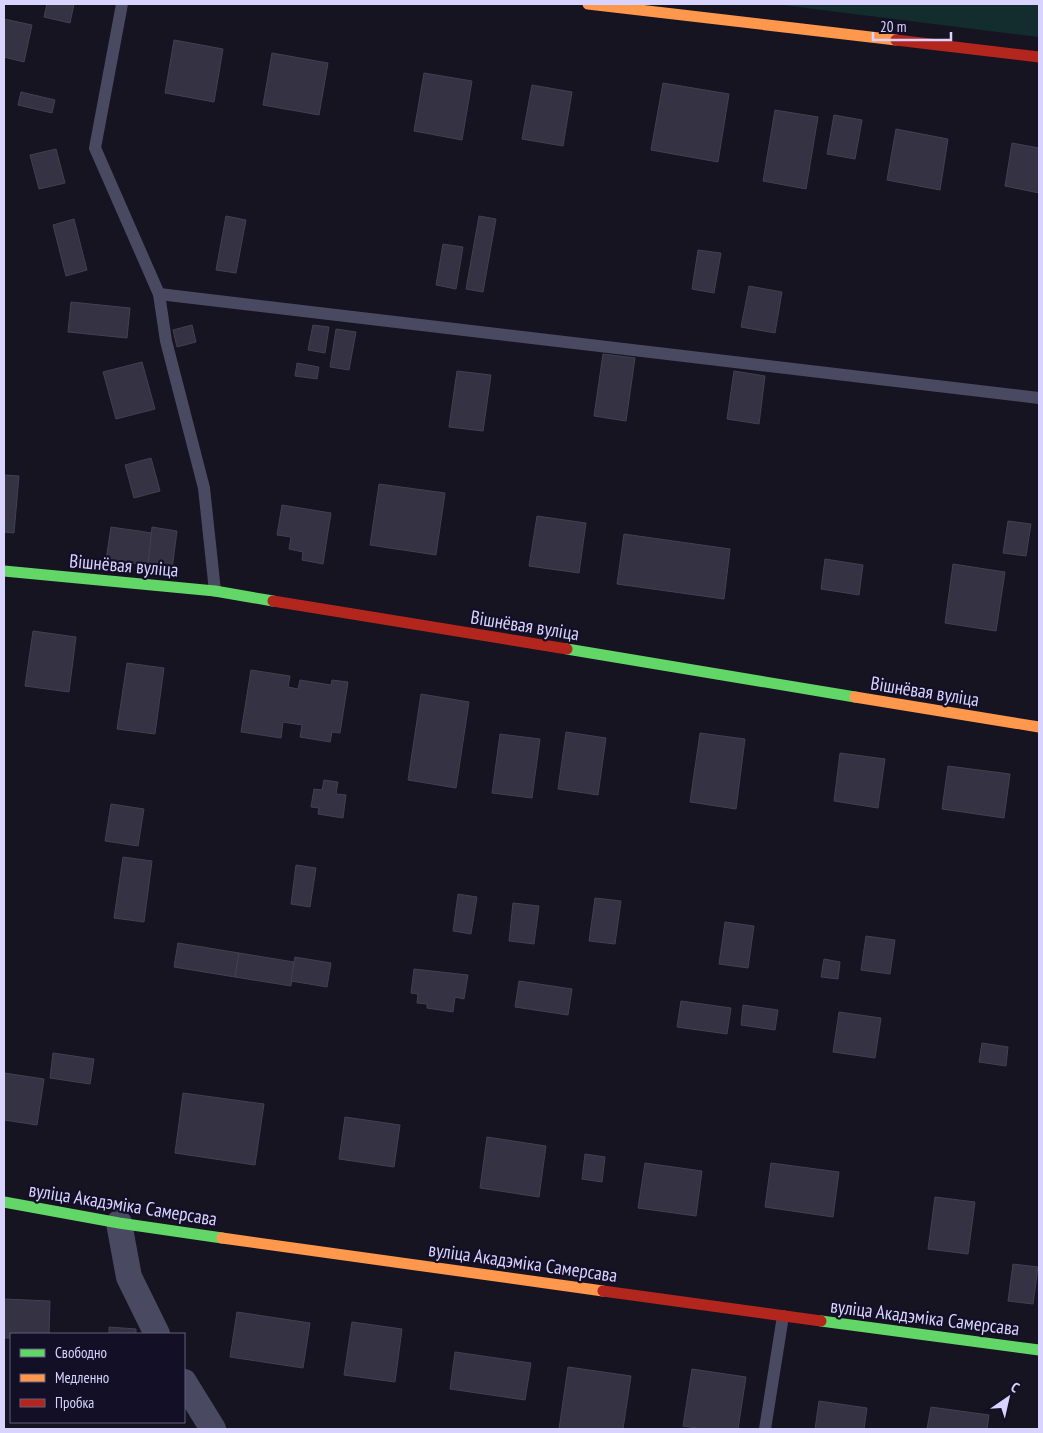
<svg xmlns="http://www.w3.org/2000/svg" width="1043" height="1433" viewBox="0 0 1043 1433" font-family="'PT Sans Narrow',sans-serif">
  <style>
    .green { fill: #132c2d }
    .building { fill: #343243; stroke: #433f54 }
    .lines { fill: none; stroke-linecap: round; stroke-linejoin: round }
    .lane { stroke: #4a4962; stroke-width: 12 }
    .street { stroke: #4a4962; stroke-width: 26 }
    .fast { stroke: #63d668; stroke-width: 11 }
    .slow { stroke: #ff974d; stroke-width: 11 }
    .jam { stroke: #b3261e; stroke-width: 11 }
    .labels { text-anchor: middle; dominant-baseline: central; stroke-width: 4.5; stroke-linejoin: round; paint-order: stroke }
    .street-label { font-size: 19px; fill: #d9d4ff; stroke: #130f26 }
  </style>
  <rect width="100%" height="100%" fill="#161421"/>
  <path class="green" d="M774,4H1039V37Z"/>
  <g class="building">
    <path d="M47,4H74L70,23L44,17Z"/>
    <path d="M4,19L32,25L24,62L4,57Z"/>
    <path d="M174,40L223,49L214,102L165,93Z"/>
    <path d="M272,53L328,63L319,115L263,105Z"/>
    <path d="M424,73L472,81L462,140L414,131Z"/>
    <path d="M663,83L729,94L718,162L651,150Z"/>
    <path d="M532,85L572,92L563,146L522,139Z"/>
    <path d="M21,92L55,100L52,113L18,105Z"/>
    <path d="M775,110L818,117L806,189L763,181Z"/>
    <path d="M834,115L862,120L855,159L827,154Z"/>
    <path d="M896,129L948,139L940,190L887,180Z"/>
    <path d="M1012,143L1039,148V193L1005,186Z"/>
    <path d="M56,149L65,183L39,189L30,155Z"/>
    <path d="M226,216L246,220L236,273L216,270Z"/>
    <path d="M479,216L496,219L483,292L466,289Z"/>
    <path d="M74,219L87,270L66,276L53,225Z"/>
    <path d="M443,244L463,247L456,289L436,285Z"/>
    <path d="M698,250L721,253L714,293L692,289Z"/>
    <path d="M749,286L782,292L775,333L741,327Z"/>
    <path d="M71,302L130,308L127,338L68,332Z"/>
    <path d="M192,325L196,342L177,347L173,330Z"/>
    <path d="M313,325L329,327L325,353L308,350Z"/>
    <path d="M336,329L356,332L349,370L330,367Z"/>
    <path d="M603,354L635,358L626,421L594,416Z"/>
    <path d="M142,362L155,409L116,419L103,372Z"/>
    <path d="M297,363L319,367L317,379L295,376Z"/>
    <path d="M457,371L491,375L483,431L449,427Z"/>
    <path d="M734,371L765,376L759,424L727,419Z"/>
    <path d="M151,458L160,491L134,498L125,465Z"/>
    <path d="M4,475L19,476L14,533L4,532Z"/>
    <path d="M379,484L445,493L436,555L370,545Z"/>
    <path d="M282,505L331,513L323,564L302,560L303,552L289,549L291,537L277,535Z"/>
    <path d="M537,516L586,523L579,573L529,566Z"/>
    <path d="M1008,521L1031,524L1026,556L1003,553Z"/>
    <path d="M111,527L152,533L148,565L106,560Z"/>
    <path d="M152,527L177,531L172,569L148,565Z"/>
    <path d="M624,534L730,549L724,599L617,584Z"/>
    <path d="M825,559L863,565L859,595L821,589Z"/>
    <path d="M953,564L1005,572L996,631L945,623Z"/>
    <path d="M33,631L76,637L69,692L25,686Z"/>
    <path d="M127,663L164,668L155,734L117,729Z"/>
    <path d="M251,670L290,676L288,687L298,689L300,680L331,685L332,680L348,682L340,733L332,732L330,742L300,737L302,725L283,722L281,738L241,732Z"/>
    <path d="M421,694L469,702L456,788L408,780Z"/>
    <path d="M566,732L606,738L598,795L558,789Z"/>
    <path d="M700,733L745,739L736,809L690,802Z"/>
    <path d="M500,734L540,739L532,798L492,793Z"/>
    <path d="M840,753L885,759L878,808L834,801Z"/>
    <path d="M948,766L1010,774L1004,818L942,809Z"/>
    <path d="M324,780L338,782L336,794L346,795L343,818L318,814L319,808L311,807L314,789L322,790Z"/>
    <path d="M111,804L144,809L138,846L105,841Z"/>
    <path d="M123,857L152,861L144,922L114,918Z"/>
    <path d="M296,865L316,868L310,907L291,904Z"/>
    <path d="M458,894L477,897L471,934L453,931Z"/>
    <path d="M595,898L621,901L615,944L589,941Z"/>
    <path d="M513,903L539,906L534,944L509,941Z"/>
    <path d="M725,922L754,926L748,968L719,964Z"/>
    <path d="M866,936L895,940L890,974L861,970Z"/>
    <path d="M178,943L239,953L235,977L174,967Z"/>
    <path d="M239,953L294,962L291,986L235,977Z"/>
    <path d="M295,957L331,963L327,987L291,981Z"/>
    <path d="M824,959L840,962L838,979L821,977Z"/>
    <path d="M414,969L468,975L464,999L455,997L453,1012L427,1008V1004L417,1003L418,994L411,993Z"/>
    <path d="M519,981L572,989L568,1015L515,1007Z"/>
    <path d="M681,1001L731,1008L727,1034L677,1027Z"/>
    <path d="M743,1005L778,1010L775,1030L741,1025Z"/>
    <path d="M839,1012L881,1018L875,1058L833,1052Z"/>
    <path d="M982,1043L1008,1047L1006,1066L979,1062Z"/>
    <path d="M53,1053L94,1059L90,1084L50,1078Z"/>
    <path d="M4,1073L44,1079L37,1125L4,1120Z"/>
    <path d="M183,1093L264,1104L255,1165L175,1153Z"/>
    <path d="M345,1117L400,1125L394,1167L339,1159Z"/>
    <path d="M487,1137L546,1146L539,1197L480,1188Z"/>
    <path d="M585,1154L605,1157L602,1182L582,1179Z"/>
    <path d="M645,1163L702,1171L696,1216L638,1208Z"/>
    <path d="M771,1163L839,1172L833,1217L765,1207Z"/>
    <path d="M935,1197L975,1202L968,1254L928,1249Z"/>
    <path d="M1013,1264L1038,1267L1033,1304L1008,1301Z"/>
    <path d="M4,1299L50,1301L49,1334H11V1338H4Z"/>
    <path d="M237,1312L310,1323L303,1368L230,1357Z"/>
    <path d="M352,1322L402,1329L395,1382L344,1375Z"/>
    <path d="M109,1327L136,1329V1334H109Z"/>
    <path d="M455,1352L531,1363L525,1400L450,1389Z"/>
    <path d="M568,1367L631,1376L623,1429H559Z"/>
    <path d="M692,1369L746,1377L738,1429H703L683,1426Z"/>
    <path d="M819,1401L867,1408L864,1429H815Z"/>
    <path d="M931,1407L989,1415L987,1429H927Z"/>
  </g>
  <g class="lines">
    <g class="lane">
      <path d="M122,4L95,148L159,294L166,341L204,488L215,591"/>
      <path d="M159,294L1039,398"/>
      <path d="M765,1429L783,1316"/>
    </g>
    <g class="street">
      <path d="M119,1223L129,1277L157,1334"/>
      <path d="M184,1382L213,1429"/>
    </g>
    <g class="fast">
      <path d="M4,571L215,591L273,601"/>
      <path d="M567,649L855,697"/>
      <path d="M4,1202L119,1223L222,1238"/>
      <path d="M821,1321L1039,1350"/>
    </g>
    <g class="slow">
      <path d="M588,4L896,40"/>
      <path d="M855,697L1039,727"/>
      <path d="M222,1238L603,1291"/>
    </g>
    <g class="jam">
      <path d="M896,40L1039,57"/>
      <path d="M273,601L567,649"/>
      <path d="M603,1291L821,1321"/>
    </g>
  </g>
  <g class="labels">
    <g class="street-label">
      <text transform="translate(124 565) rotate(5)">Вішнёвая вуліца</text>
      <text transform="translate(525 625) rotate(9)">Вішнёвая вуліца</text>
      <text transform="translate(925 691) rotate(9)">Вішнёвая вуліца</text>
      <text transform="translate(123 1204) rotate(9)">вуліца Акадэміка Самерсава</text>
      <text transform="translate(523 1262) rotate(8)">вуліца Акадэміка Самерсава</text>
      <text transform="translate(925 1317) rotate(7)">вуліца Акадэміка Самерсава</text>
    </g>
  </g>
  <rect width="1043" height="1433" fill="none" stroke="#d9d4ff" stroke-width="10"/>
  <rect x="10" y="1333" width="175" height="90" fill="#130f26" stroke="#625e7d"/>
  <rect x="20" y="1349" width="25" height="8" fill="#63d668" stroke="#625e7d"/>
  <text x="55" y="1358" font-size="15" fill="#d9d4ff">Свободно</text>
  <rect x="20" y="1374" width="25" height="8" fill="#ff974d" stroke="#625e7d"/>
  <text x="55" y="1383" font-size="15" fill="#d9d4ff">Медленно</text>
  <rect x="20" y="1399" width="25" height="8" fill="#b3261e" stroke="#625e7d"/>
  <text x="55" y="1408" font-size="15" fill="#d9d4ff">Пробка</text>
  <g transform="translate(1008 1398) rotate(34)" stroke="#130f26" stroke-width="4" paint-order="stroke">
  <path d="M0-4L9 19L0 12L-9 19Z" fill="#d9d4ff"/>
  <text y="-8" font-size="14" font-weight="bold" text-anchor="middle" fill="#d9d4ff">С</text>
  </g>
  <path d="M873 32v8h78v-8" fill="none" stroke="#d9d4ff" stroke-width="2.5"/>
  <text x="880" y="32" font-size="15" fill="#d9d4ff" stroke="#130f26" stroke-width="4" paint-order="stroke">20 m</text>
</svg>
